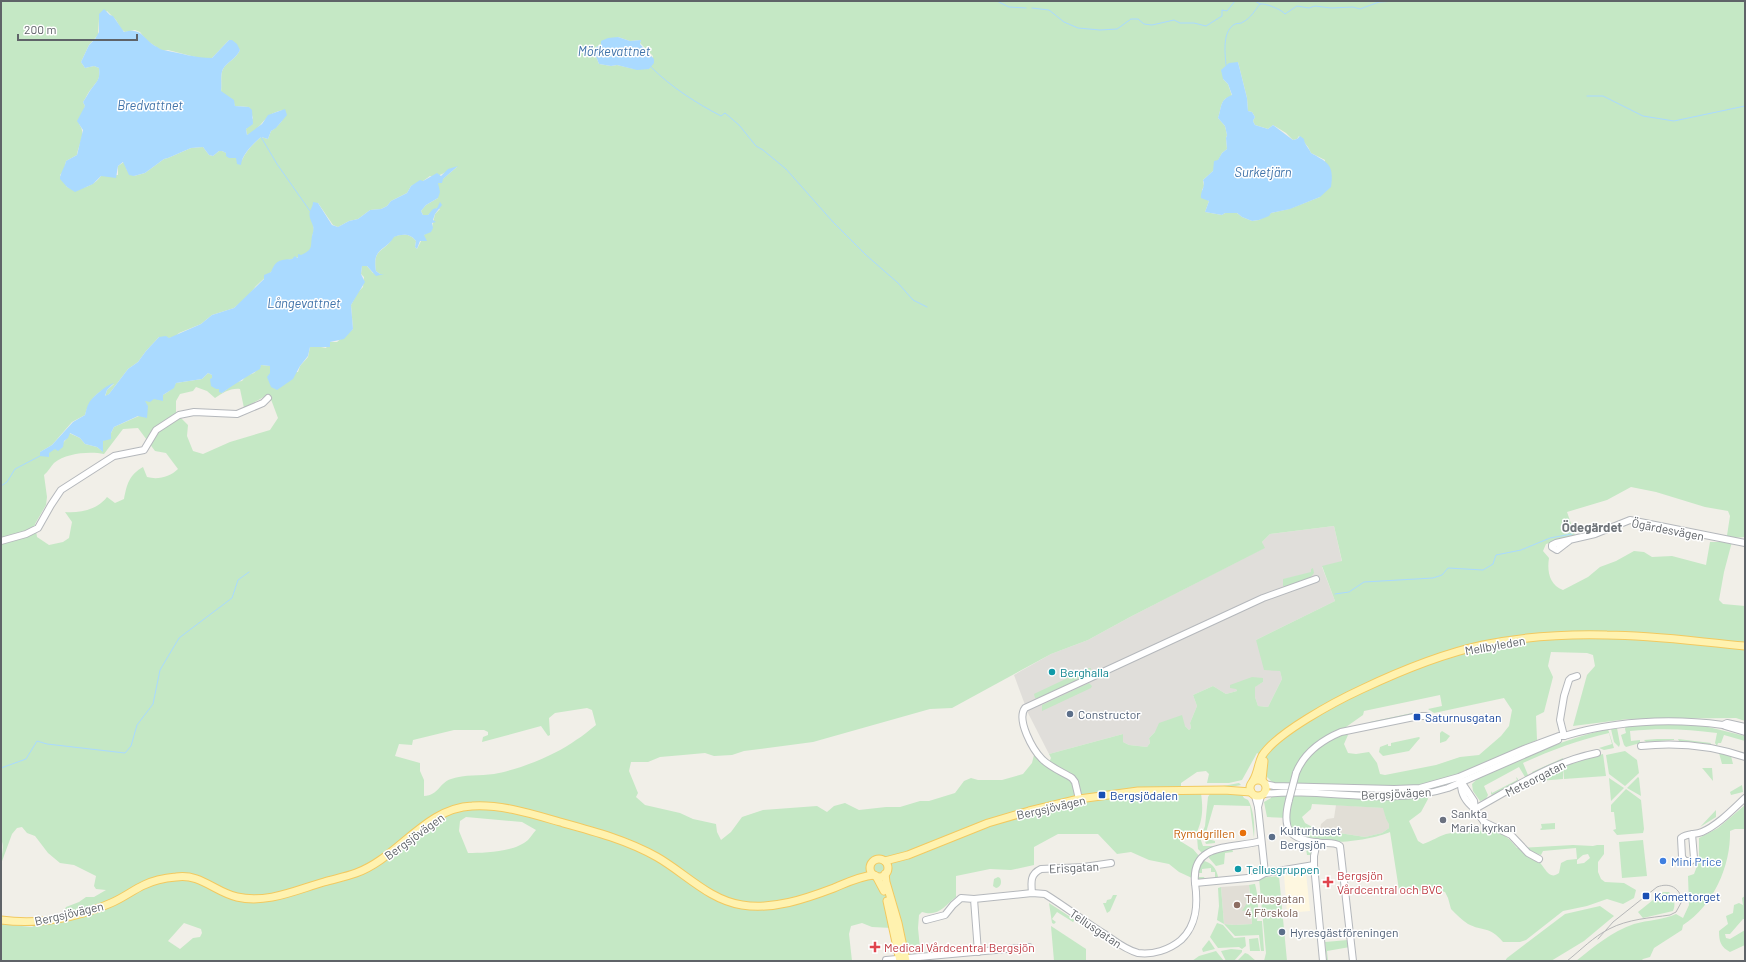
<svg xmlns="http://www.w3.org/2000/svg" width="1746" height="962" viewBox="0 0 1746 962" font-family="Barlow,sans-serif">
  <style>
    .commercial { fill: #fef7e0 }
    .industrial { fill: #e0deda }
    .education { fill: #e1ded6 }
    .green { fill: #c5e8c5; fill-rule: evenodd }
    .water { fill: #aadaff }
    .lines { fill: none; stroke-linecap: round; stroke-linejoin: round }
    .stream { stroke: #aadaff; stroke-width: 1 }
    .minor-casing { stroke: #b5b8bc; stroke-width: 8 }
    .major-casing { stroke: #f2c960; stroke-width: 9 }
    .minor { stroke: #fff; stroke-width: 6 }
    .major { stroke: #fff2af; stroke-width: 7 }
    .tram { stroke: #b6b7b8; stroke-width: 1 }
    .minor-bridge-casing { stroke: #b5b8bc; stroke-width: 8; stroke-linecap: butt }
    .minor-bridge { stroke: #fff; stroke-width: 6 }
    .culture-dot { fill: #0f9aa8; stroke: #fff; stroke-width: 1.5 }
    .service-dot { fill: #5c6f8a; stroke: #fff; stroke-width: 1.5 }
    .transit-dot { fill: #1a4fb4; stroke: #fff; stroke-width: 1.5 }
    .worship-dot { fill: #6b7280; stroke: #fff; stroke-width: 1.5 }
    .food-dot { fill: #e8710a; stroke: #fff; stroke-width: 1.5 }
    .shop-dot { fill: #3f7fe0; stroke: #fff; stroke-width: 1.5 }
    .health-dot { fill: #e0444e; stroke: #fff; stroke-width: 1.5 }
    .education-dot { fill: #8d6e63; stroke: #fff; stroke-width: 1.5 }
    .labels { text-anchor: middle; dominant-baseline: central; stroke-width: 3; stroke-linejoin: round; paint-order: stroke }
    .street-label { font-size: 12px; fill: #5f6368; stroke: #fff }
    .culture-label { font-size: 12px; fill: #0d838f; stroke: #fff; text-anchor: start }
    .service-label { font-size: 12px; fill: #4e5e75; stroke: #fff; text-anchor: start }
    .transit-label { font-size: 12px; fill: #164399; stroke: #fff; text-anchor: start }
    .worship-label { font-size: 12px; fill: #5b616d; stroke: #fff; text-anchor: start }
    .food-label { font-size: 12px; fill: #c56008; stroke: #fff; text-anchor: end }
    .shop-label { font-size: 12px; fill: #366cbe; stroke: #fff; text-anchor: start }
    .health-label { font-size: 12px; fill: #be3a42; stroke: #fff; text-anchor: start }
    .education-label { font-size: 12px; fill: #785e54; stroke: #fff; text-anchor: start }
    .water-label { font-size: 13px; font-style: italic; fill: #4174aa; stroke: #fff }
    .neighbourhood-label { font-size: 13px; font-weight: bold; fill: #70757a; stroke: #fff }
  </style>
  <rect width="100%" height="100%" fill="#f1efe8"/>
  <path class="commercial" d="M1306,873L1310,911L1287,913L1284,875Z"/>
  <path class="industrial" d="M1334,526L1342,562L1322,567L1335,601L1256,640L1280,671L1282,679L1268,707L1258,706L1255,697L1254,687L1263,682L1236,689L1237,691L1226,694L1213,686L1193,695L1197,706L1190,723L1191,728L1189,730L1185,726L1155,732L1149,738L1150,743L1147,747L1129,745L1123,742V734L1049,754L1028,713L1014,675L1051,654L1088,640L1130,617L1264,548L1262,542L1270,534Z"/>
  <g class="education">
    <path d="M1336,805L1384,808L1386,819L1390,824L1389,828L1382,833L1365,837L1339,833L1325,834L1320,830L1321,824L1327,819L1334,818Z"/>
    <path d="M1249,885L1252,924L1235,925L1224,924L1221,887Z"/>
  </g>
  <g class="green">
    <path d="M1,1H1745V537L1733,538L1724,572L1719,600L1723,604L1745,606V721L1736,718L1628,719L1573,726L1587,675L1595,666L1593,655L1587,653L1551,652L1548,666L1553,677L1544,712L1536,716L1537,740L1457,775L1423,784L1424,788L1456,782L1425,791L1428,799L1421,812L1409,821L1418,841L1423,844C1432,841 1439,836 1446,834C1455,832 1464,832 1474,831C1494,830 1504,831 1517,848L1573,845L1593,846L1597,845H1604V854L1598,862V872L1601,879L1605,882L1624,883L1636,890L1634,898L1623,904L1607,899L1587,906L1563,911L1526,940L1520,942H1503C1489,925 1483,932 1468,924C1462,920 1456,914 1451,909L1448,898L1445,892L1429,890L1411,892L1399,890L1390,832C1367,842 1293,853 1289,818L1267,817L1264,802L1271,798L1272,782L1266,776L1265,769L1260,777H1257L1263,757L1257,753L1242,780L1229,783H1207L1209,774L1206,771L1197,772L1181,783V787L1223,786L1239,783L1241,785L1201,793C1203,808 1203,818 1197,832L1186,835H1181L1180,841L1193,849L1199,856L1194,864L1192,878L1179,872L1169,864L1149,860L1131,852L1117,854L1098,834H1058L1034,847V865L1011,870L990,869L956,876V897C944,906 939,917 922,912L919,915L918,928L920,948L916,951L911,952L908,949L901,930L894,952L893,953L895,948L892,928L872,927L862,923L851,926L849,934L852,961H1V924L32,927L36,925L70,920L74,918L65,909L66,907L79,902L86,897H94L106,890L96,889L94,886L96,876L74,865L60,863L48,853L35,836L27,833L22,827L17,828L12,834L1,864C1,854 5,848 1,839ZM107,11L116,20L121,29L125,32L135,30L140,32L146,40L162,51L168,50L203,59L212,58L229,40L240,50C237,58 227,62 223,69C220,74 222,85 221,92L233,100L235,106L249,107L253,118L246,129L247,135C264,128 263,112 285,110C285,119 279,126 271,131L268,139L261,137C253,144 246,151 242,160L222,151H219L213,156L209,155L203,147L191,148L168,158L164,159L145,173L134,176L127,170L124,162L118,166V175L101,176C93,187 79,191 67,187L60,175L64,171L66,161L77,155C78,145 87,134 79,124L85,106L83,102C86,98 88,92 92,88C98,80 100,80 99,68L94,66L85,68L81,62L89,45L98,35L99,19ZM618,37L630,41L641,40L640,43L653,56L649,69H634L617,65L611,66L599,64L595,54L596,47ZM1238,62L1247,98L1248,111L1252,112L1255,117L1253,121L1255,125L1268,129L1273,125L1286,133L1293,140L1297,139L1299,136L1308,147L1311,153L1325,160L1320,197L1289,209L1271,213L1259,220L1252,221L1242,217L1237,213H1225L1222,215L1205,212L1209,201L1206,199L1202,190L1204,186L1203,180L1213,171L1222,153L1227,149L1226,138L1227,135L1225,126L1218,118C1222,108 1219,99 1232,96L1228,84L1223,79ZM457,167L438,183V198L426,205L421,211L423,215H428L437,208L440,209L435,214L432,227L424,235L417,249L415,247L416,241C410,233 402,234 393,237C385,253 372,247 376,271L380,274L373,273L366,265L362,266L361,274L364,277L363,287L358,292L351,305L353,329L337,342H330L326,348L316,346L310,347L308,357L300,366L298,372L270,373V366L261,365L254,373L246,376L242,381L236,382L222,393L212,378V375L208,373L202,379L176,383C170,394 157,398 145,400L139,416L114,427L111,433L103,441L102,451L97,447L85,444L80,438L69,433C66,444 52,453 40,452L52,445L72,422L85,415C90,398 98,391 114,384L107,390L105,397L109,394L128,369L138,362L146,351L159,337L169,338L175,337L179,333L201,324L212,315L234,308L248,296L256,286L271,272L287,260L296,258L309,252L313,244L312,237L314,230L313,225L318,203L333,225L338,227L349,221L358,219L370,210L381,209L387,206L391,201L407,193L411,186L423,181L430,176L433,177C442,176 448,169 457,167ZM196,387L207,391L215,398C223,393 230,388 240,389L244,408L269,394L278,418L270,430L230,442L203,454L193,451L187,436L188,425L176,413V401L180,394L193,391ZM138,428L155,451L166,453L178,469C170,477 158,480 147,477L143,467C129,475 127,484 124,499L115,503L107,497C97,510 80,513 65,512L72,522L69,538L63,542L49,545L37,537L35,524L46,505L47,497L44,475C48,472 51,466 54,463C66,453 90,451 104,454L123,429ZM1631,487L1656,492L1705,507L1728,511L1730,516L1726,542H1710L1706,565L1672,556L1652,557L1644,552L1634,551L1616,561L1600,567L1588,577L1563,590C1549,585 1547,571 1549,558L1543,551L1546,544L1575,535L1567,512L1607,500ZM1334,526L1342,561L1322,566L1335,601L1256,640L1264,670L1280,671L1282,679L1268,707L1258,706L1255,697V687L1263,682V678L1252,677L1230,685V688L1236,689L1237,691L1226,694L1213,686L1193,695L1197,706L1190,723L1191,728L1189,730L1185,726L1182,715L1159,723L1155,732L1149,738L1150,743L1147,747L1129,745L1123,742V734L1049,754L1051,758L1047,767L1034,755L1032,763L1023,774L1002,780H978L971,778L964,781L955,793L929,801H920L900,807H886L859,810L845,803L834,806L827,812L817,806L763,810L742,817L731,832L721,840L717,832L716,824L693,819L680,813L645,805L636,797L638,793L629,771L631,762H648L660,757L683,755L705,753L714,756L732,755L744,751L813,742L930,709L952,708L1051,654L1088,640L1130,617L1265,548L1262,542L1270,534ZM1440,695L1442,706L1428,709L1434,713L1504,698L1512,710L1509,726L1501,736L1479,755L1460,757L1436,765L1385,775L1380,774L1377,763L1369,752L1356,754L1348,753L1344,744L1348,735L1346,727L1363,715L1364,711ZM587,708L592,710L596,725C589,730 583,736 576,740C556,755 518,770 494,774C480,776 465,774 451,779C439,783 439,795 424,796V780L420,771V763L395,756L399,744L412,745L413,740L454,730H484L488,732V735L483,737L482,742L541,726L548,736L550,735L549,718L555,713ZM1312,804L1383,808L1386,819L1389,824V828L1382,833L1365,837L1339,833L1325,834L1305,823L1302,817L1311,809ZM466,817L522,822L536,830C533,833 531,837 528,840C515,852 484,853 468,853L459,831L460,821ZM1576,848L1577,859L1567,860L1561,863L1559,873C1550,880 1546,870 1541,864C1540,861 1534,860 1532,859L1535,853L1541,855L1543,851ZM1588,854L1590,858L1584,863L1577,864V860L1583,855ZM184,923L201,929L202,933L200,937L193,938L180,949L168,941Z"/>
    <path d="M1313,568L1314,573L1310,578L1285,587L1283,586V579L1311,572V569Z"/>
    <path d="M1089,668H1091L1090,673L1086,677L1038,699L1035,698L1034,694L1036,693Z"/>
    <path d="M1089,683L1092,686L1091,688L1042,711V705Z"/>
    <path d="M1412,713V715L1372,723L1370,722Z"/>
    <path d="M1659,724L1704,726L1745,736V741L1724,735L1721,743H1718L1717,746L1715,743L1717,733C1687,729 1660,728 1630,731L1631,741L1640,740V743L1626,747L1624,745L1621,735L1626,733L1625,729L1626,726Z"/>
    <path d="M1617,728L1620,744L1619,747L1614,742L1611,729Z"/>
    <path d="M1608,729L1614,748L1604,750L1599,748L1612,744L1609,733C1579,740 1551,750 1523,763L1528,775V777H1525L1519,767L1484,786L1488,795L1486,799L1480,801L1473,791L1472,784L1477,779C1520,759 1561,740 1608,729Z"/>
    <path d="M1442,731L1450,736L1446,741L1440,743V733Z"/>
    <path d="M1419,737L1420,738L1409,751L1383,756L1379,752L1380,747L1388,744V746H1391V743Z"/>
    <path d="M1657,739H1674V740L1646,742L1644,740Z"/>
    <path d="M1678,739L1711,743L1710,745L1679,741Z"/>
    <path d="M1625,751L1637,760L1639,773L1625,786L1609,774L1606,755Z"/>
    <path d="M1719,753L1731,756L1733,764H1722Z"/>
    <path d="M1603,754L1606,776L1564,779L1563,766Z"/>
    <path d="M1563,758L1562,761L1532,773V772Z"/>
    <path d="M1563,766V779L1539,781L1538,777L1559,768H1561Z"/>
    <path d="M1702,768H1712L1713,781L1703,769Z"/>
    <path d="M1516,777L1518,779L1517,783L1493,796L1491,794V791L1492,793L1517,780Z"/>
    <path d="M1638,777L1639,778L1641,796L1627,788Z"/>
    <path d="M1609,778L1624,788L1611,801Z"/>
    <path d="M1742,785L1743,792L1731,795L1730,792Z"/>
    <path d="M1626,789L1641,800L1644,829L1643,833L1617,835L1613,830L1616,829L1614,812H1611V805Z"/>
    <path d="M1241,793L1244,798L1248,800C1254,810 1255,827 1254,838L1250,806L1214,805L1205,836H1209L1208,839L1215,841V843L1206,844L1202,834L1205,826L1208,797L1210,794Z"/>
    <path d="M1745,805V829H1735L1730,831C1731,866 1713,906 1683,925L1682,930L1654,948L1650,957L1643,959L1641,961H1576C1595,946 1611,932 1634,924C1648,920 1663,920 1676,914L1683,918L1689,905L1688,876L1694,874L1699,861V838L1718,828Z"/>
    <path d="M1716,810V817L1700,827L1701,826Z"/>
    <path d="M1555,823V829L1541,830L1540,829L1542,828L1541,824Z"/>
    <path d="M1199,835L1203,846H1214L1202,853L1198,849L1197,837Z"/>
    <path d="M1643,840L1647,876L1622,878L1619,842Z"/>
    <path d="M1305,843L1312,846V855H1307Z"/>
    <path d="M1232,848L1233,852L1225,853L1224,864L1216,866L1209,858V854Z"/>
    <path d="M1202,861C1211,861 1217,869 1218,877H1215V872H1211V868L1202,869V873H1199V877H1204L1205,879H1198L1197,874Z"/>
    <path d="M1279,876L1287,961H1264L1266,953L1259,878Z"/>
    <path d="M998,877L1000,878C1002,882 1001,887 996,888L993,886L994,879Z"/>
    <path d="M1254,884H1255C1258,895 1259,909 1257,921H1262L1264,951H1261L1259,935L1235,936L1224,924L1217,920L1219,906L1218,888L1221,887L1224,924L1235,925L1252,924L1251,906L1248,910L1242,911L1247,903L1245,898L1251,903L1249,885Z"/>
    <path d="M1663,892H1669C1674,898 1676,904 1673,911L1643,918L1638,912Z"/>
    <path d="M1113,895H1117L1110,911L1107,913L1103,903H1106L1107,900L1111,899Z"/>
    <path d="M1745,896V919H1743L1730,934H1725L1726,938L1730,939L1745,930V945L1730,952C1721,947 1719,942 1719,931L1728,924L1726,916L1733,913L1734,905L1739,903L1743,905L1742,898Z"/>
    <path d="M1049,903L1075,920L1073,922L1057,912L1052,919L1056,922L1054,924L1052,923Z"/>
    <path d="M1600,906L1614,916L1584,941L1551,961H1505L1507,958L1565,914Z"/>
    <path d="M1217,923L1223,925L1234,938L1245,937L1246,946L1242,949L1239,947L1218,948L1210,937Z"/>
    <path d="M1051,926L1086,949V961H1054Z"/>
    <path d="M1258,938L1260,951H1250L1249,939Z"/>
    <path d="M1209,940L1215,949L1203,952L1202,949Z"/>
    <path d="M1348,940L1350,947L1327,951L1328,961H1327L1325,942Z"/>
    <path d="M1231,949L1242,950V952L1234,961H1226L1221,951Z"/>
    <path d="M1216,951L1224,961H1192L1199,956Z"/>
    <path d="M1245,953L1248,954L1256,961H1237Z"/>
  </g>
  <g class="water">
    <path d="M104,9L110,15L113,16L124,32C142,27 142,38 155,46C158,47 161,50 163,50C180,53 196,58 212,58L229,40H232L237,44L240,50C237,58 227,62 223,69C220,74 222,85 221,91L234,100L235,106L249,107L252,110L253,124L246,129L247,135L262,124L268,115L285,109L287,115L276,128L271,131L268,139L261,137C253,144 242,154 241,165L237,164L236,158H229L226,156V153L222,151H219L213,156L209,155L203,147L191,148L168,158L164,159L145,173L134,176L129,175L123,162L118,166L116,178L101,176L93,184L75,192L67,187L60,179C60,173 65,167 66,161L77,155L83,130L77,121L85,106L83,102C86,98 88,93 92,88C98,80 100,79 99,68L94,66L85,68L81,62L89,45L95,39L99,32V14Z"/>
    <path d="M618,37L630,41L641,40L640,44L654,59V63L649,69L637,70L617,65L611,66L599,64L595,54L596,47L601,45V41L608,38Z"/>
    <path d="M1238,62L1247,98L1248,111L1252,112L1255,117L1253,121L1255,125L1268,129L1273,125L1293,140L1297,139L1300,136L1304,139C1304,144 1309,148 1311,153C1329,163 1334,165 1331,187L1320,197L1290,209L1271,213L1269,216L1259,220L1252,221L1242,217L1237,213H1225L1222,215L1205,212L1209,201L1201,198C1200,191 1206,187 1203,180L1213,171L1214,161L1218,160L1222,153L1227,149L1226,138L1227,135L1225,126L1218,118C1222,107 1219,100 1232,95L1228,84L1223,79L1221,70L1229,63Z"/>
    <path d="M458,166L443,179L442,183H438L440,192L438,198L426,205L421,211L423,215H428L433,209L437,208L440,202L442,205L435,214L433,220L436,222L432,223L433,228L431,232L424,235L427,241H420L417,249L415,247L416,241C410,233 402,234 394,237C385,252 372,247 376,271L380,274H384L376,276L367,266H362L361,274L365,282L351,305L353,329L344,339L330,342V347H310L308,356L300,366L293,379L277,390L271,387L267,377L270,373V366L261,365L260,369C246,377 235,384 222,393L219,392V389H216L211,386L210,379L212,378V375L208,373L202,379L176,383L174,388L163,395V401L154,399L150,402L145,401L148,406L147,418L138,416L114,427L111,433V439L103,441V452L97,447L85,444L80,438L70,433L68,438L64,441L63,447L58,451L55,449L49,453V457L40,456V452L52,445L73,422L85,415C86,411 87,406 89,403C92,397 108,384 114,383L107,390L105,396L109,394L128,369L138,362L146,351L159,337L166,336L169,338L201,324L212,315L234,308L264,279V275L271,272C276,260 279,260 292,259L295,256L297,258L298,257V254L301,255C314,249 310,247 312,236C313,232 314,230 313,226C312,222 308,217 310,211C311,208 313,206 313,202L318,203L332,225L338,227L349,221L358,219L370,210L381,209L387,206L391,201L407,193L411,186L420,180L423,181L437,173L441,176L448,169Z"/>
  </g>
  <g class="lines">
    <g class="stream">
      <path d="M997,1L1009,7L1026,8"/>
      <path d="M1255,1L1260,4"/>
      <path d="M1032,8L1049,10L1064,22L1078,28L1100,30L1117,29L1131,19H1138L1144,24L1152,25L1174,20L1180,23H1194L1206,26L1222,16V10L1227,11L1235,1"/>
      <path d="M1226,65C1225,53 1222,31 1235,24C1237,23 1241,24 1243,22C1251,18 1255,10 1260,4C1265,3 1281,9 1285,14L1297,6L1309,8L1315,6L1331,8L1353,7L1360,9L1379,2L1397,1"/>
      <path d="M651,67C671,87 696,103 721,116L725,113L739,125L756,146L763,150L786,169L833,222L866,255L898,283L913,300L927,307"/>
      <path d="M1587,96H1603L1643,116L1674,121L1745,106"/>
      <path d="M261,137L277,164L310,211"/>
      <path d="M1,486L7,482L15,469L40,456"/>
      <path d="M1335,594L1349,592L1364,582L1433,578L1442,575L1448,568L1483,570L1493,564L1496,555L1521,550L1550,538L1572,534"/>
      <path d="M1,768L26,759L37,741L47,744L125,753L131,746L137,725L153,704L160,670L179,638L232,598L238,580L249,572"/>
    </g>
    <defs>
      <g id="minor">
        <path d="M1570,540L1557,550L1552,547V545L1556,543L1595,534L1630,520L1745,543"/>
        <path d="M1,541L26,534L38,528L51,505L61,490L114,456L144,450L156,430L179,415L194,412L237,414L263,403L268,398"/>
        <path d="M1725,726L1745,732"/>
        <path d="M1564,736L1560,720L1564,696L1569,680L1571,678L1577,676"/>
        <path d="M1641,746C1678,742 1710,745 1745,757"/>
        <path d="M1296,773C1304,753 1322,740 1341,732L1419,716H1427"/>
        <path d="M1460,780L1474,801L1475,809L1484,822L1511,835L1528,853L1539,859"/>
        <path d="M1265,784L1274,786L1394,789L1420,788L1459,777L1524,749L1559,736H1564C1616,721 1670,718 1723,725L1727,723L1745,727"/>
        <path d="M1461,784C1461,794 1467,803 1475,809"/>
        <path d="M1264,794C1324,787 1388,807 1448,788L1558,740"/>
        <path d="M1255,796L1258,807L1265,873"/>
        <path d="M1079,799L1075,782L1072,778C1062,772 1050,767 1042,759C1033,750 1016,720 1025,708L1263,598L1316,579"/>
        <path d="M1289,800C1281,831 1290,840 1322,843C1328,843 1335,842 1340,846L1353,961"/>
        <path d="M1258,807L1261,796"/>
        <path d="M1475,809C1515,787 1552,762 1597,753"/>
        <path d="M1692,834L1694,858L1691,861H1685L1682,857L1681,838C1687,833 1695,835 1702,832C1718,825 1732,810 1745,798"/>
        <path d="M1261,841C1234,849 1191,841 1195,883L1258,877L1265,873L1314,865"/>
        <path d="M1317,842L1314,856V865L1323,961"/>
        <path d="M1032,893C1031,882 1030,874 1041,869L1084,867L1111,863"/>
        <path d="M974,899L1032,893L1045,894C1066,907 1085,922 1106,935C1116,942 1126,950 1138,953C1153,955 1169,950 1181,940C1197,925 1198,904 1195,883"/>
        <path d="M926,920L945,915L953,905L961,898L974,899L978,952"/>
        <path d="M886,960L1029,947"/>
      </g>
      <g id="major">
        <circle cx="1258" cy="788" r="8"/>
        <path d="M1262,780L1264,761"/>
        <path d="M1253,781C1258,773 1258,764 1262,756C1276,733 1336,701 1362,689C1400,671 1441,654 1483,645C1521,637 1568,634 1607,635C1653,635 1699,642 1745,646"/>
        <circle cx="879" cy="868" r="9"/>
        <path d="M885,861L908,855L988,823L1029,811L1079,799L1138,791L1224,790L1251,792"/>
        <path d="M885,874L886,882L898,923L906,961"/>
        <path d="M876,876L884,891"/>
        <path d="M887,901L900,961"/>
        <path d="M1,920C38,925 77,918 111,903C123,898 133,890 144,885C154,880 165,878 176,877C200,873 215,892 237,897C267,904 296,890 324,882C334,879 345,877 356,873C398,858 425,808 472,806C501,804 532,814 560,822C593,831 627,840 657,857C685,873 709,900 742,905C773,910 805,899 834,888C846,883 860,876 874,875"/>
      </g>
    </defs>
    <use href="#minor" class="minor-casing"/>
    <use href="#major" class="major-casing"/>
    <use href="#minor" class="minor"/>
    <use href="#major" class="major"/>
    <path class="tram" d="M1567,961C1581,950 1593,937 1609,929C1628,919 1650,918 1670,915L1676,912L1682,901C1680,888 1670,882 1657,887L1613,922C1608,928 1603,933 1598,939"/>
    <defs>
      <path id="minor-bridge" d="M1289,800L1296,773"/>
    </defs>
    <use href="#minor-bridge" class="minor-bridge-casing"/>
    <use href="#minor-bridge" class="minor-bridge"/>
  </g>
  <g class="culture-dot">
    <circle cx="1052" cy="672" r="4"/>
    <circle cx="1238" cy="869" r="4"/>
  </g>
  <g class="service-dot">
    <circle cx="1070" cy="714" r="4"/>
    <circle cx="1272" cy="837" r="4"/>
    <circle cx="1282" cy="932" r="4"/>
  </g>
  <g class="transit-dot">
    <rect x="1413" y="713" width="8" height="8" rx="2"/>
    <rect x="1098" y="791" width="8" height="8" rx="2"/>
    <rect x="1642" y="892" width="8" height="8" rx="2"/>
  </g>
  <circle class="worship-dot" cx="1443" cy="820" r="4"/>
  <circle class="food-dot" cx="1243" cy="833" r="4"/>
  <circle class="shop-dot" cx="1663" cy="861" r="4"/>
  <g class="health-dot">
    <path d="M1326 876h4v4h4v4h-4v4h-4v-4h-4v-4h4z"/>
    <path d="M873 941h4v4h4v4h-4v4h-4v-4h-4v-4h4z"/>
  </g>
  <circle class="education-dot" cx="1237" cy="905" r="4"/>
  <g class="labels">
    <g class="street-label">
      <text transform="translate(1668 529) rotate(11)">Ögärdesvägen</text>
      <text transform="translate(1495 645) rotate(-10)">Mellbyleden</text>
      <text transform="translate(1535 778) rotate(-27)">Meteorgatan</text>
      <text transform="translate(1396 793) rotate(-3)">Bergsjövägen</text>
      <text transform="translate(1051 807) rotate(-13)">Bergsjövägen</text>
      <text transform="translate(414 836) rotate(-36)">Bergsjövägen</text>
      <text transform="translate(1074 867) rotate(-3)">Erisgatan</text>
      <text transform="translate(69 913) rotate(-13)">Bergsjövägen</text>
      <text transform="translate(1096 928) rotate(34)">Tellusgatan</text>
    </g>
    <g class="culture-label">
      <text x="1060" y="672">Berghalla</text>
      <text x="1246" y="869">Tellusgruppen</text>
    </g>
    <g class="service-label">
      <text x="1078" y="714">Constructor</text>
      <text x="1280" y="830">Kulturhuset<tspan x="1280" dy="14">Bergsjön</tspan></text>
      <text x="1290" y="932">Hyresgästföreningen</text>
    </g>
    <g class="transit-label">
      <text x="1425" y="717">Saturnusgatan</text>
      <text x="1110" y="795">Bergsjödalen</text>
      <text x="1654" y="896">Komettorget</text>
    </g>
    <g class="worship-label">
      <text x="1451" y="813">Sankta<tspan x="1451" dy="14">Maria kyrkan</tspan></text>
    </g>
    <g class="food-label">
      <text x="1235" y="833">Rymdgrillen</text>
    </g>
    <g class="shop-label">
      <text x="1671" y="861">Mini Price</text>
    </g>
    <g class="health-label">
      <text x="1337" y="875">Bergsjön<tspan x="1337" dy="14">Vårdcentral och BVC</tspan></text>
      <text x="884" y="947">Medical Vårdcentral Bergsjön</text>
    </g>
    <g class="education-label">
      <text x="1245" y="898">Tellusgatan<tspan x="1245" dy="14">4 Förskola</tspan></text>
    </g>
    <g class="water-label">
      <text x="614" y="51">Mörkevattnet</text>
      <text x="150" y="105">Bredvattnet</text>
      <text x="1263" y="172">Surketjärn</text>
      <text x="304" y="303">Långevattnet</text>
    </g>
    <g class="neighbourhood-label">
      <text x="1592" y="527">Ödegärdet</text>
    </g>
  </g>
  <rect width="1746" height="962" fill="none" stroke="#5f6368" stroke-width="4"/>
  <path d="M18 34v6h119v-6" fill="none" stroke="#5f6368" stroke-width="2"/>
  <text x="24" y="34" font-size="12" fill="#5f6368" stroke="#ffffff" stroke-width="3" paint-order="stroke">200 m</text>
</svg>
